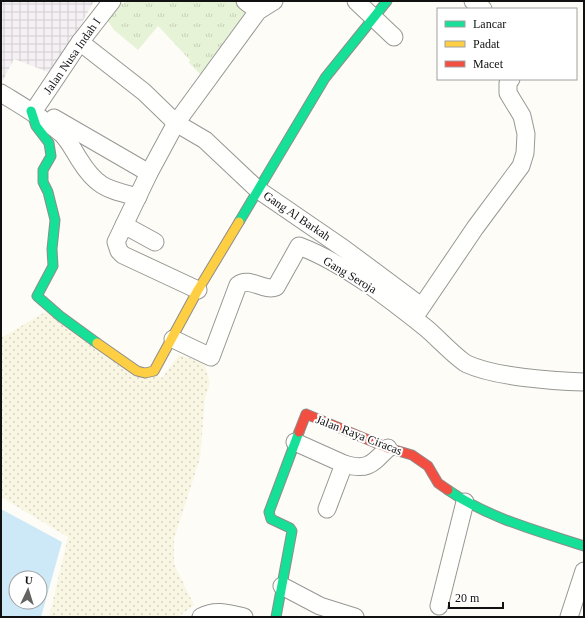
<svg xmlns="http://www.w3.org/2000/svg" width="585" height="618" viewBox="0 0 585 618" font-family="Georgia,serif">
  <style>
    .industrial { fill: url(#industrial-grid) }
    .farmland { fill: url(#farmland-dots) }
    .grass { fill: url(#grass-tufts) }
    .water { fill: #cde8f7; fill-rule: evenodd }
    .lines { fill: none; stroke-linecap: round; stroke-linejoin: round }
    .street-casing { stroke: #979795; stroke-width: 19 }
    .fast-casing { stroke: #8e8d8b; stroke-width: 11 }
    .slow-casing { stroke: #8e8d8b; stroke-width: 11 }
    .jam-casing { stroke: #8e8d8b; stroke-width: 11 }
    .street { stroke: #fffffe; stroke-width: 17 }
    .fast { stroke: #16e098; stroke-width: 9 }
    .slow { stroke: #ffcf43; stroke-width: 9 }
    .jam { stroke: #f24e42; stroke-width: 9 }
    .labels { text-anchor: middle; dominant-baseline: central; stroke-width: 4; stroke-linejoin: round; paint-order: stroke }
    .street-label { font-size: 12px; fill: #111; stroke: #fff }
  </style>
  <defs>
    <pattern id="industrial-grid" width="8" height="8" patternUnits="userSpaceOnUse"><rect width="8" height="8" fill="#f5f0f3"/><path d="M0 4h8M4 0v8" fill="none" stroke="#d1cdcf"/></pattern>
    <pattern id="farmland-dots" width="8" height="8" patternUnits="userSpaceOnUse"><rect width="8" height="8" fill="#f9f7e4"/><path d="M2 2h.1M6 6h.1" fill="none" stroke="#d4d3c3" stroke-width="1.8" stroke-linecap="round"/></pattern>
    <pattern id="grass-tufts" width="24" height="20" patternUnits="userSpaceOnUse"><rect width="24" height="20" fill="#e7f3d7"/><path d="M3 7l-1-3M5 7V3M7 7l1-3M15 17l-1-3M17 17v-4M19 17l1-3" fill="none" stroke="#c5cfb8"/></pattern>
  </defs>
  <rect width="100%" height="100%" fill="#fdfcf7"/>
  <path class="industrial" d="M1,1H94L53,74L14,59L1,84Z"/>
  <path class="farmland" d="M45,312L162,378L179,355L204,362L210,383L205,398L200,458L174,539V564L194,605L178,617H49L68,537L1,497V338Z"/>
  <path class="grass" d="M128,1H239L255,11L205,79L189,63L190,60L158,26L138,50L114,30L105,17L113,8Z"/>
  <path class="water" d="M1,509L62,542L41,617H1ZM16,578H40V602H16Z"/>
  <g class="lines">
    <defs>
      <g id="street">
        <path d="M245,1L258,11"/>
        <path d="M356,1L394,37"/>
        <path d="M473,1L483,9"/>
        <path d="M80,42L144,92L176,123L205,140L257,189L343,248L421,306"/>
        <path d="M1,93C22,106 43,118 62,134C69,141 74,151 79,159C97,188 107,189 138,197"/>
        <path d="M33,112L80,42L112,1"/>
        <path d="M54,118L149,173"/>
        <path d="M124,225L155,242"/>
        <path d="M198,290L123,255L119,251L116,242L149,173L176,123L258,11L274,1"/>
        <path d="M416,315L475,228L521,166L525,153L526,134L522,116L508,93V83L511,79"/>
        <path d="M173,339L211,357L238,285C249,276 264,292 276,287L299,246C344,263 388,298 426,328C437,337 456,358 467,364C495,377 553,381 584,382"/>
        <path d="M295,442L344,464"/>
        <path d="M327,509L344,464C368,471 372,464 388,448"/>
        <path d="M282,586L320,606L355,617"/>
        <path d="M439,606L465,502"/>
        <path d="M201,617C215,609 228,613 244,617"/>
        <path d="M569,617L584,571"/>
      </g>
      <g id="fast">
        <path d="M31,111L36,126L49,143L51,156L43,170V182L48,192L55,220L52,249L53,266L37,296L60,316L97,343"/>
        <path d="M239,222L325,78L387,1"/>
        <path d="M448,490C488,518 538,531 584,546"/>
        <path d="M276,617L292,531L290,528L271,519L269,512L299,432"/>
      </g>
      <path id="slow" d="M97,343L137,371L145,373L154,371L198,290L239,222"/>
      <path id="jam" d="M299,432L306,414L388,448L412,455L428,466L438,483L448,490"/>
    </defs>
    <use href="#street" class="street-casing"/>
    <use href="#fast" class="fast-casing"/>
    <use href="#slow" class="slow-casing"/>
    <use href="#jam" class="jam-casing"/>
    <use href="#street" class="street"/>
    <use href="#fast" class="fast"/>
    <use href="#slow" class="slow"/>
    <use href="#jam" class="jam"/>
  </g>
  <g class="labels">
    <g class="street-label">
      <text transform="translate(72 56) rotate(-55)">Jalan Nusa Indah I</text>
      <text transform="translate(297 216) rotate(34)">Gang Al Barkah</text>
      <text transform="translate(350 275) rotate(31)">Gang Seroja</text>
      <text transform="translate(359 435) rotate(21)">Jalan Raya Ciracas</text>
    </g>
  </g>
  <rect width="585" height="618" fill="none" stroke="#111111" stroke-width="4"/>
  <rect x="437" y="8" width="140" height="72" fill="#ffffff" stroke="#a0a0a0"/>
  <rect x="445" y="21" width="20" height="6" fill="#16e098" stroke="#a0a0a0"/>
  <text x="473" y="28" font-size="12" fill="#111111">Lancar</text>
  <rect x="445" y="41" width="20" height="6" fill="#ffcf43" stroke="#a0a0a0"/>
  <text x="473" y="48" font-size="12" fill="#111111">Padat</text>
  <rect x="445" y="61" width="20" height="6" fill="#f24e42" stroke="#a0a0a0"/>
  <text x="473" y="68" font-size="12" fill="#111111">Macet</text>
  <g transform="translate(28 590) rotate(4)"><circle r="19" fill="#ffffff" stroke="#a0a0a0"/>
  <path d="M0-3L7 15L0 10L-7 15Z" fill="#646362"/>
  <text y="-6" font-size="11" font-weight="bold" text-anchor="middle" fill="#111111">U</text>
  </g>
  <path d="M449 602v6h54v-6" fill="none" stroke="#111111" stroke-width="2"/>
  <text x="455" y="602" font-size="12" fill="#111111" stroke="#ffffff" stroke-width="3" paint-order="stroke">20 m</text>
</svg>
